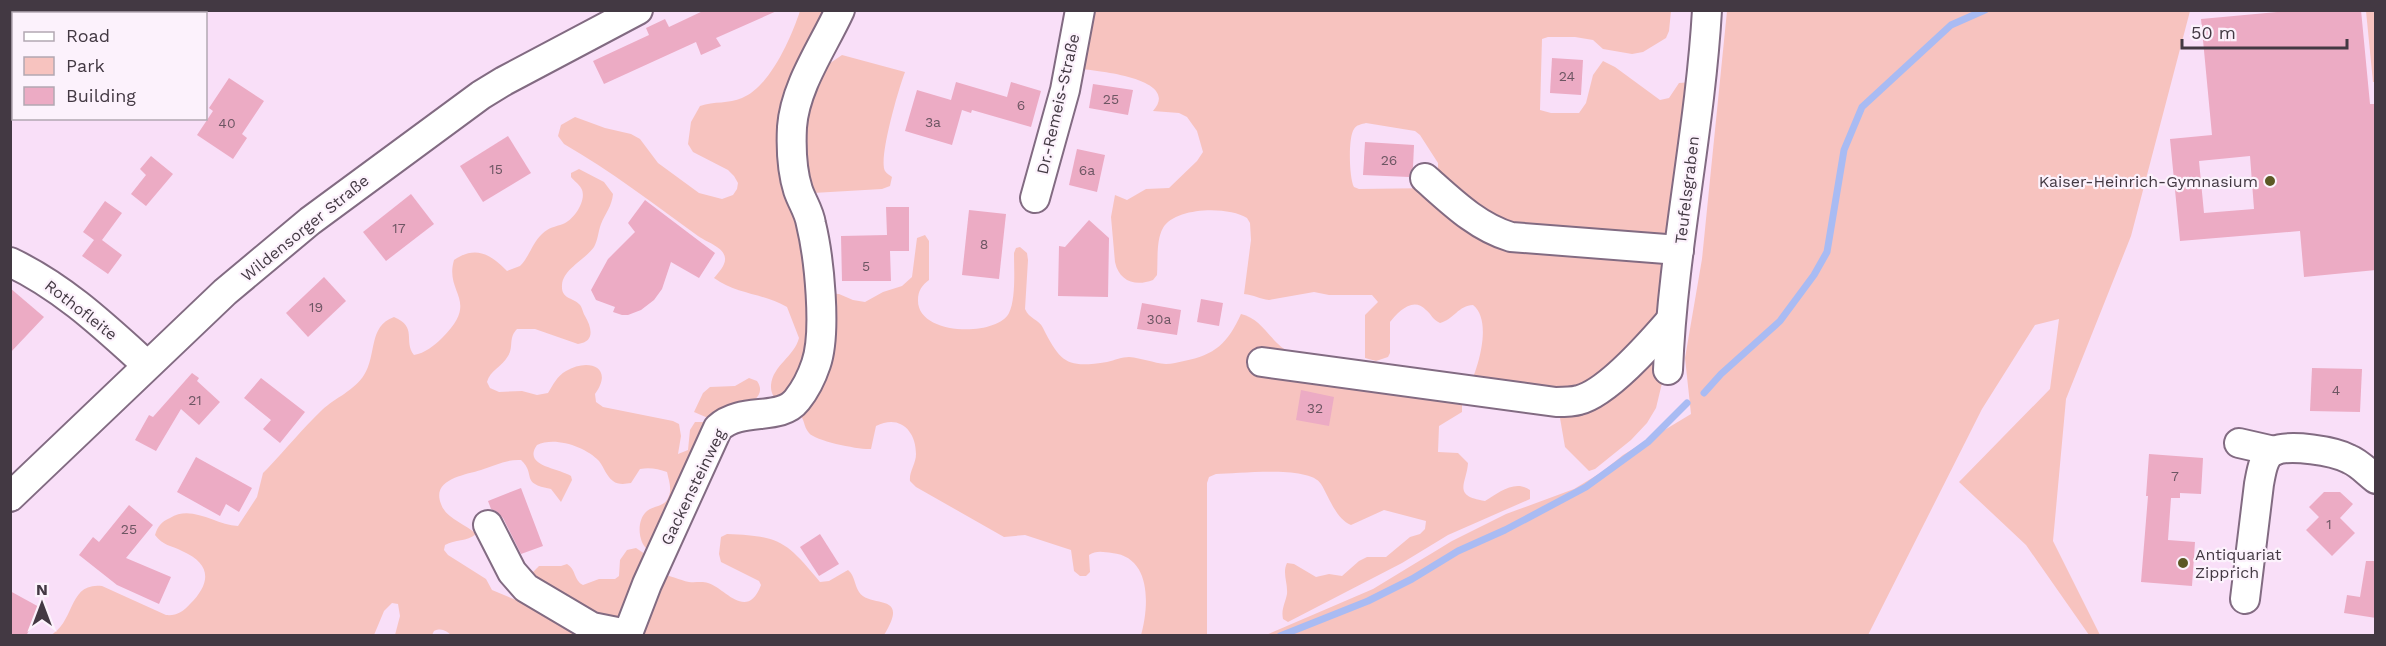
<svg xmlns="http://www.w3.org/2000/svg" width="2386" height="646" viewBox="0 0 2386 646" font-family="'Work Sans',sans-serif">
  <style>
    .green { fill: #f7c3bf; fill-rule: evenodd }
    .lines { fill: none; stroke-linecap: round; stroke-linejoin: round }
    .stream { stroke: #a9bbf3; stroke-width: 7 }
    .building { fill: #ecabc4; fill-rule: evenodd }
    .minor-casing { stroke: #826b82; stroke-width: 32 }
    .minor { stroke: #fff; stroke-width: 28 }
    .poi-dot { fill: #5b5824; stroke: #fcf2fc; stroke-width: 2 }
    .labels { text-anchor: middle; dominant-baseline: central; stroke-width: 4.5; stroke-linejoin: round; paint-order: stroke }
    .number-label { font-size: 14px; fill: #6d5663 }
    .street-label { font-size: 16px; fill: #433943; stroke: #fcf2fc }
    .poi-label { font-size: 16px; fill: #433943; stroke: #fcf2fc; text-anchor: end }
  </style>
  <rect width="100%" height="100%" fill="#f9dff8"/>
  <g class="green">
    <path d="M800,11H837L823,68L842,55L905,72C899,87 878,159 885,171C887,174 890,175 892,177L890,186L882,189L813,193L820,293L839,294L853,300L865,302L883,292L902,286L912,277L917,238L925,235L929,241V280C922,285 918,291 918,300C917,336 997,337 1009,313C1016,299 1014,269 1014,253L1016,248L1020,247L1027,253L1028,260L1025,309C1029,319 1039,319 1043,328C1061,364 1068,368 1107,362C1115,360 1122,357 1129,357C1142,358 1153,363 1166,364C1172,364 1178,362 1184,361C1215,355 1228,343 1241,314C1263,319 1270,342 1289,352L1462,401V412L1439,426L1438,452L1458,453L1468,463C1467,483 1451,496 1485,501C1498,493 1515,479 1530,490V499L1448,535L1402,563L1288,622L1283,619C1281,609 1285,604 1287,594C1288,583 1282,573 1287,563L1294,564L1316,577L1329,574L1342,576L1359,561L1367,557H1386L1410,537L1420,534L1425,529L1426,521L1384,510L1351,525C1336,519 1329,497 1321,484C1309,465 1238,474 1216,474L1209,477L1207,483V635H1141C1149,607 1152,557 1112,553C1104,552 1096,550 1089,555L1090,572L1086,576H1080L1074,571L1071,550L1025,535L1004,537L916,487L910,481C909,471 916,464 916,454C916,430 899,414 876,426L871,449C860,450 815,441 809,433C803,426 805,418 798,413C787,405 770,402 771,385C773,365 794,357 799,338L787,307C763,293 738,295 714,278C718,273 726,265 725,258C724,247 706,242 698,236C654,204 611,171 564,144L558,136L561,125L575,117L605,128L631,134L640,139L658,163L699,193L722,199L733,195L737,189L738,183L734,176L728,170L693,152L688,144L691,122L700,106C714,101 729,104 742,98C770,87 791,38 800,11Z"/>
    <path d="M1084,11H1671L1669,31L1666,38L1643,52L1632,54L1603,49L1593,40L1575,37H1548L1542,39L1540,110L1551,113H1579L1586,103L1593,75L1603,61L1615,67L1660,100L1669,98L1679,83L1692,82L1674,208V232C1655,253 1537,236 1507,233C1493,228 1482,211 1469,211L1466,213V219L1495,236L1517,242L1598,249L1613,254H1660L1671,258L1664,320L1663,379L1656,408L1647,423L1631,440L1595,469L1589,471L1565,447L1560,418L1552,409L1514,400H1483L1469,394L1468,389C1478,369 1493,321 1473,305C1459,305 1453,320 1440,323C1432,319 1432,315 1426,310C1413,296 1398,312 1390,322V353L1388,357L1376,361L1365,358V315L1378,302L1372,295H1329L1314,292L1269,300C1260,299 1254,295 1244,294L1251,240L1250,223L1247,218C1228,206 1175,207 1163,228C1156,240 1158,261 1157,275L1153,280C1135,287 1119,281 1115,262L1111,217L1115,195L1127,200L1146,189L1169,188L1197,161L1203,152L1197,131L1187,117L1179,113L1153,111C1183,77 1090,70 1072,68ZM1366,123L1415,131L1420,135L1438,163V186L1435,188L1359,189L1354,187C1349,178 1348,137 1354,129C1356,125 1362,124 1366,123Z"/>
    <path d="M1727,11H2190L2131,236L2066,399L2053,541L2100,635H2089L2026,545L1959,482L2050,389L2059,319L2035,325L1982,409L1868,635H1266L1373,589L1452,541L1506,514L1574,489L1602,472L1623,455L1691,414L1685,358L1702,259Z"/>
    <path d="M2366,11H2375V82H2373Z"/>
    <path d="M579,169L604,182L613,194C612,206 605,214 601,224C598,232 598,240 594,247C585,260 563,269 562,285C561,299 572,297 579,304C582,306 583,313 585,316C592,328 595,342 578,344L535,329H517C508,338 514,347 508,356C502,367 490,370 487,382L490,388L499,392L522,391L537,395L548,393C553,385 557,376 566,371C587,358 615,366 595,394L596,402L603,407L673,421L679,424L681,436L678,454L688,450L690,430L695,422H703L706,426L648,550C638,543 636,520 647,511C653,506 662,507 667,500C673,491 669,481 667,472C658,469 650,467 640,469L631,483C625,484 618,485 613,481C606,476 604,467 599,461C586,447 555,436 537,445C522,466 559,468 571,476L572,480L561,502L551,489C519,483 537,475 521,460C507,459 494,466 481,470C465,475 431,479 441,504C446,519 466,524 476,534C467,542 455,539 445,545L444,550L448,555L486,579L492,590L535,608L532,573L539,566H561L567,564C576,569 574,581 583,585L599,579H615L619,576L620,560L627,550L636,548L648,556L621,635L452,636C446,630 441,628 434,631L432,635H395L400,616L398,604L392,603L384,611L374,635L49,636C76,623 67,582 102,586L166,615C176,616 183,612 190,604C211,583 212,564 182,551C171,545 163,546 155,535C158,526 161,522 170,518C192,504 215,525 238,526L257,497L263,473L268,468C286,449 303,428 322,410C335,398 355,390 364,375C377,355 368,326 394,317C418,327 403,341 414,355C425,353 434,346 442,338C481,300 444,294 454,260C476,245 490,254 507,271L520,266C530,256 532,243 542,234C549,227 555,227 563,224C574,220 588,199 581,188C579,184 574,181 571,177V173Z"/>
    <path d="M749,378L757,381C772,403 728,412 713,417L708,418L694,412L703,393L710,387L735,386Z"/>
    <path d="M727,534C780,536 786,541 820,582L829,581L848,570C855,576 854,584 859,592C870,609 911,591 884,635L631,636L661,575C671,575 679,580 689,582C695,583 702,581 708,583C725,588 747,622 761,585L759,581L721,562L719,554L721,537Z"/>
  </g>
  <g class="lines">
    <g class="stream">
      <path d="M1704,393L1721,374L1780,321L1814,275L1827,252L1844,150L1862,107L1951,25L1985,10"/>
      <path d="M1280,636L1368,601L1412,579L1458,551L1505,530L1586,487L1648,442L1687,403"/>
    </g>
  </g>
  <g class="building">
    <path d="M705,10H779L716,38L721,46L701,55L696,42L604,84L593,61L649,35L646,28L665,19L669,27Z"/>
    <path d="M2298,10H2361L2370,104H2376V270L2304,277L2300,231L2180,241L2170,139L2212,135L2201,19ZM2250,156L2254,209L2204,213L2199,161Z"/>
    <path d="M1552,58L1583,60L1581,95L1550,93Z"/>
    <path d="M229,78L264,101L242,134L247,138L233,159L197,135L213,111L209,108Z"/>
    <path d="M956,82L1007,97L1011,82L1041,91L1031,127L972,110L971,113L962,110L952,145L905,131L917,90L951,100Z"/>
    <path d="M1093,84L1133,90L1128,115L1089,108Z"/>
    <path d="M508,136L531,173L483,202L460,166Z"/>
    <path d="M1365,142L1414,145L1413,167L1409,177L1363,175Z"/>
    <path d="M1077,149L1105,155L1097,192L1069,185Z"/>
    <path d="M151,156L173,174L146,206L131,194L146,175L140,169Z"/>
    <path d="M411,194L434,224L386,261L363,232Z"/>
    <path d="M645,200L715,253L699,278L671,262L662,289L654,300L641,310L628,315H622L613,312L615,307L596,300L591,290L608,259L635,232L628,223Z"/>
    <path d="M105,201L122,213L102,240L122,255L108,274L82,256L94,240L83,232Z"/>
    <path d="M886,207H909V251H890L891,281H842L841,236L887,235Z"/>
    <path d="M969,210L1006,214L999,279L962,275Z"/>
    <path d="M1089,220L1109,238L1108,297L1058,296L1059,246L1065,247Z"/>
    <path d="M324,277L346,301L308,337L286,313Z"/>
    <path d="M10,288L44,317L10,353Z"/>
    <path d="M1201,299L1223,303L1219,326L1197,322Z"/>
    <path d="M1142,303L1181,310L1177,335L1137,329Z"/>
    <path d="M2312,368L2362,369L2360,412L2310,411Z"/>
    <path d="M192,373L199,378L197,381L220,402L199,425L181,409L156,451L135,440L149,415L153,417Z"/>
    <path d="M261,378L305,412L280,443L263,429L271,420L244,398Z"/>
    <path d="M1301,390L1334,397L1329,426L1296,420Z"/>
    <path d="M2149,454L2203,458L2201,494L2180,493V498H2171L2168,540L2195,542L2192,586L2141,582L2148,496H2146Z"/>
    <path d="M196,457L252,488L239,512L226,504L220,516L177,492Z"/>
    <path d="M521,488L543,546L521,554L503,518L497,512L491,509L488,501Z"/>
    <path d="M2324,492H2340L2353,504L2340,518L2355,533L2332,556L2306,530L2319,517L2309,507Z"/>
    <path d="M129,505L153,525L126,558L171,577L159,604L117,585L79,555L93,537L99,542Z"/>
    <path d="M820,534L839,564L819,576L800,547Z"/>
    <path d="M2366,561H2376V618L2344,613L2347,595L2360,597Z"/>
    <path d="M10,591L41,608L26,636H10Z"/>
  </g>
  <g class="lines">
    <defs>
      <g id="minor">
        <path d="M16,14L20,10"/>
        <path d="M1425,178C1451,201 1477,227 1511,237L1679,250"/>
        <path d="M1035,198L1065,90L1080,10"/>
        <path d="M10,262C63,287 104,326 147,365"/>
        <path d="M1262,362L1556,402C1564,402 1572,402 1579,400C1607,393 1651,343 1670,321"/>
        <path d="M1668,370C1673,249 1700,131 1707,10"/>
        <path d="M2239,443L2274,451"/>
        <path d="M10,497L225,292L310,221L481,95L504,81L638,10"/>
        <path d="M488,525L512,572L526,588L592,627L627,634"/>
        <path d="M2245,599L2259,484C2261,474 2263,455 2274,451C2290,444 2334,451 2349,459C2359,463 2367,472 2376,479"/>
        <path d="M627,636L647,584L718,428C742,406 780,422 797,400C805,390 812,376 816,364C827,332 819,257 811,224C809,211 802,202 798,190C792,171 791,147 792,127C795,86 823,47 840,10"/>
      </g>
    </defs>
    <use href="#minor" class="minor-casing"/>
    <use href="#minor" class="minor"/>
  </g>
  <g class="poi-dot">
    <circle cx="2270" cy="181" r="6"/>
    <circle cx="2183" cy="563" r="6"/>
  </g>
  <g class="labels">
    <g class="number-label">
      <text x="1567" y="76">24</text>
      <text x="1111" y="99">25</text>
      <text x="1021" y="105">6</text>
      <text x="933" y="122">3a</text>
      <text x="227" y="123">40</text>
      <text x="1389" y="160">26</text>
      <text x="496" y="169">15</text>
      <text x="1087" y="170">6a</text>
      <text x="399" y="228">17</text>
      <text x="984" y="244">8</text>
      <text x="866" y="266">5</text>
      <text x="316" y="307">19</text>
      <text x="1159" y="319">30a</text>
      <text x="2336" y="390">4</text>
      <text x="195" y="400">21</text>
      <text x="1315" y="408">32</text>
      <text x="2175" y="476">7</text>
      <text x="2329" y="524">1</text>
      <text x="129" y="529">25</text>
    </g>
    <g class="street-label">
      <text transform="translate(1058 104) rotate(-77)">Dr.-Remeis-Straße</text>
      <text transform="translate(1687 190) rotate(-83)">Teufelsgraben</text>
      <text transform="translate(305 228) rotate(-39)">Wildensorger Straße</text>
      <text transform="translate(81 310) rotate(38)">Rothofleite</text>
      <text transform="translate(693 487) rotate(-64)">Gackensteinweg</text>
    </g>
    <g class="poi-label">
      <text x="2258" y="181">Kaiser-Heinrich-Gymnasium</text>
      <text x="2195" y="554" text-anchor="start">Antiquariat<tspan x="2195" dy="18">Zipprich</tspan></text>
    </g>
  </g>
  <rect width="2386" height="646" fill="none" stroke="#433943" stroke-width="24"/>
  <rect x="12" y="12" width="195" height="108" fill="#fcf2fc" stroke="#b2a8b2" stroke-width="1.5"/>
  <rect x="24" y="32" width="30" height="9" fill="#ffffff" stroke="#b2a8b2" stroke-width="1.5"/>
  <text x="66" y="42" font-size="18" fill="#433943">Road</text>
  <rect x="24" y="57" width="30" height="18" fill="#f7c3bf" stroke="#b2a8b2" stroke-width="1.5"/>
  <text x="66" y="72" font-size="18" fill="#433943">Park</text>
  <rect x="24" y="87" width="30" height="18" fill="#ecabc4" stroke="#b2a8b2" stroke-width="1.5"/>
  <text x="66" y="102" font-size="18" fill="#433943">Building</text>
  <g transform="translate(42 604)" stroke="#fcf2fc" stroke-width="4.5" paint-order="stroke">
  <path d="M0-4.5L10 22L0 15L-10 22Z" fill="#433943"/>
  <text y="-9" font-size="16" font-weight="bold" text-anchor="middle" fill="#433943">N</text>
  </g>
  <path d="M2182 39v9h165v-9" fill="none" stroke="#433943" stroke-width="3"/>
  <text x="2191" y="39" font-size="18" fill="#433943" stroke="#fcf2fc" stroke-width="4.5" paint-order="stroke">50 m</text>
</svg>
